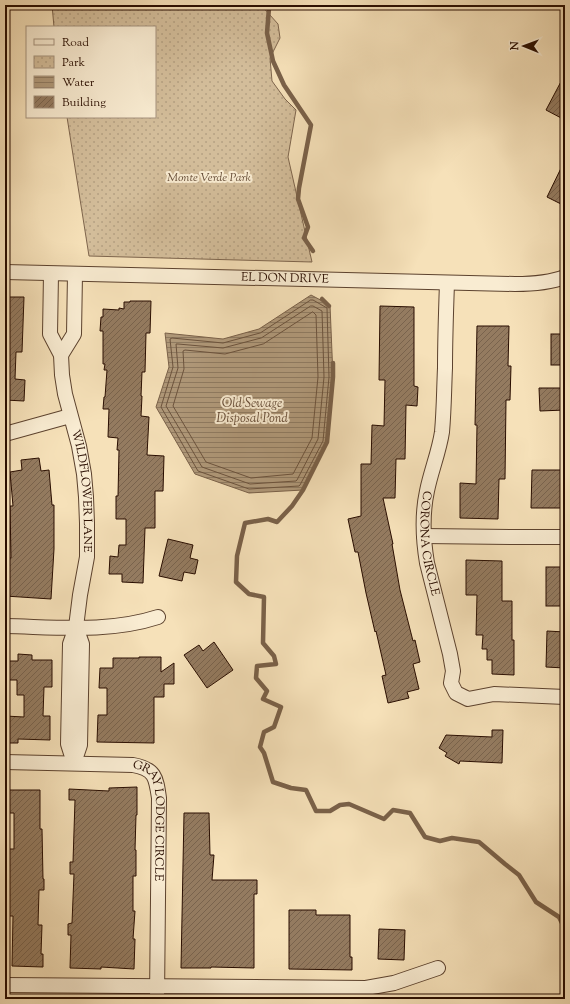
<svg xmlns="http://www.w3.org/2000/svg" width="570" height="1004" viewBox="0 0 570 1004" font-family="'Sorts Mill Goudy',serif">
  <style>
    .park { fill: url(#park-dots); stroke: #7e654d }
    .water { fill: url(#water-rules); stroke: #7a6149 }
    .lines { fill: none; stroke-linecap: round; stroke-linejoin: round }
    .shore { stroke: #6c533d; stroke-width: 1 }
    .stream { stroke: #7a6149; stroke-width: 4.5 }
    .building { fill: url(#building-hatch); stroke: #290d00 }
    .minor-casing { stroke: #5c422e; stroke-width: 16 }
    .minor { stroke: #f9ecd2; stroke-width: 14 }
    .labels { text-anchor: middle; dominant-baseline: central; stroke-width: 4; stroke-linejoin: round; paint-order: stroke }
    .park-label { font-size: 12px; font-style: italic; fill: #644b36; stroke: #f9ecd2 }
    .street-label { font-size: 12px; fill: #290d00; stroke: #f9ecd2 }
    .water-label { font-size: 13px; font-style: italic; fill: #664c37; stroke: #f9ecd2 }
  </style>
  <defs>
    <pattern id="park-dots" width="8" height="8" patternUnits="userSpaceOnUse"><rect width="8" height="8" fill="#d3bd9a"/><path d="M2 2h.1M6 6h.1" fill="none" stroke="#b5a183" stroke-width="1.8" stroke-linecap="round"/></pattern>
    <pattern id="water-rules" width="6" height="5" patternUnits="userSpaceOnUse"><rect width="6" height="5" fill="#b0997a"/><path d="M0 2.5h6" fill="none" stroke="#8f7b62"/></pattern>
    <pattern id="building-hatch" width="6" height="6" patternUnits="userSpaceOnUse"><rect width="6" height="6" fill="#947b60"/><path d="M-1 1l2-2M0 6l6-6M5 7l2-2" fill="none" stroke="#79634d"/></pattern>
  </defs>
  <rect width="100%" height="100%" fill="#f6e1b9"/>
  <filter id="stains"><feTurbulence type="fractalNoise" baseFrequency=".005" numOctaves="4"/><feColorMatrix values="0 0 0 0 .2 0 0 0 0 .09 0 0 0 0 .02 0 0 0 .5 -.17"/></filter>
  <radialGradient id="worn" r=".72"><stop offset=".6" stop-color="#630" stop-opacity="0"/><stop offset="1" stop-color="#630" stop-opacity=".3"/></radialGradient>
  <path class="park" d="M52,5H261L278,24L280,38L270,58L272,81L285,99L296,110L288,157L312,262L89,256L67,117H155V27H54Z"/>
  <path class="water" d="M311,295L330,305L333,377L327,442L303,490L249,493L195,474L156,407L169,367L165,333L223,339L259,329Z"/>
  <g class="lines">
    <g class="shore">
      <path d="M311,300H313L327,308L329,377L323,441L300,485L299,486L249,489L198,471L161,407L173,367L170,339L172,338L223,343L260,333Z"/>
      <path d="M311,306H313L322,311L324,377L318,439L297,480L296,481L250,484L202,467L166,406L178,368L176,344H178L223,348L261,338Z"/>
      <path d="M313,312L316,315L318,377L312,438L293,474L251,478L206,462L173,406L184,369L183,351L185,350L225,354L263,344Z"/>
    </g>
    <g class="stream">
      <path d="M267,5L269,8L267,33L273,61L284,85L311,125L299,188L298,199L308,227L304,238L313,251"/>
      <path d="M322,299L329,306"/>
      <path d="M333,363V377L327,442L303,490L292,506L277,522L268,519L245,523L237,556L236,582L249,594L264,597L263,643L274,656L276,664L257,666L256,678L267,691L263,699L281,707L274,727L264,732L260,747L264,753L273,782L291,788L306,790L316,811H330L340,805L349,804L384,819L393,810L410,813L425,837L440,841L452,838L479,842L505,864L519,875L536,902L559,917L565,929"/>
    </g>
  </g>
  <g class="building">
    <path d="M565,74V120L546,110Z"/>
    <path d="M565,160V206L547,197Z"/>
    <path d="M5,297H24L22,352H16L15,379L25,380L24,401L5,400Z"/>
    <path d="M130,301H151L150,333H146L145,372H142L141,396H142L141,416L149,417L147,455L164,456L163,491H155V528H145L143,583L122,582V574H109L110,556L118,557L119,545H126V519H116V496H118L119,450H117L118,438L108,437L109,409H103L104,397H105L107,370H104L105,364H103V331H100L101,317H103V309L119,310V308L124,309V302H130Z"/>
    <path d="M380,306L414,307V386L418,387L417,406L406,405L405,459H396L395,498H383L393,544H392L400,590L413,641L415,640L420,662L413,664L419,689L407,692L409,698L388,703L382,676L386,675L376,631L375,632L366,593L358,552H355L348,519L361,516V464H371L372,425L384,426L385,380H379Z"/>
    <path d="M477,326H509L508,366H511L510,400H506L505,479H499L498,519L460,518V483L476,484L477,425H475Z"/>
    <rect x="551" y="334" width="14" height="31"/>
    <path d="M539,388H565V410L540,411Z"/>
    <path d="M39,458L41,471L49,470L52,505H54V549L51,599L5,596V558H11L10,506H13L10,472L22,470L21,460Z"/>
    <path d="M532,470H565V508H531Z"/>
    <path d="M168,539L193,545L190,558L198,560L195,574L184,572L182,581L159,576Z"/>
    <path d="M466,560L502,561V601H512V640H514V675L492,674V660H487V649H482L483,635H476L477,595H466Z"/>
    <rect x="546" y="567" width="19" height="39"/>
    <path d="M547,631L565,632V668L546,667Z"/>
    <path d="M214,642L233,670L207,688L184,655L199,645L203,651Z"/>
    <path d="M18,654L32,655V660H52V687H44L43,716H50V740L18,739V743H5V716L24,717V695H17V680H5V661H18Z"/>
    <path d="M139,657H161V672L174,663V684H164V697H154V743L97,742L98,715H107V688H99L100,668H113V658H139Z"/>
    <path d="M492,730H503L502,763L460,761L459,764L445,756L447,753L439,748L446,735L492,737Z"/>
    <path d="M137,787V815H136L135,850H136V876H133V911H135L133,939H135L134,969L101,967V969L70,968L71,935H68V924L72,923L74,874H70V862H73L75,800H69V789L109,791V788Z"/>
    <path d="M5,790H40V829H42L43,879H44V890H39L38,925H42L41,954H43V967L12,966L13,916H5V849H14V813H5Z"/>
    <path d="M184,813H209L210,855H214L212,880H257V894H254V968L211,967V968H181Z"/>
    <path d="M289,910H316V915H350V957H352V970L289,969Z"/>
    <path d="M379,929L405,930L404,960L378,959Z"/>
  </g>
  <g class="lines">
    <defs>
      <g id="minor">
        <path id="s1" d="M5,272L515,284C532,284 549,283 565,277"/>
        <path id="s2" d="M51,274L50,334L61,355L62,375L65,394L79,446L84,474L86,497L87,523V557L80,595L76,627L70,644L68,744L74,763"/>
        <path id="s3" d="M447,283C446,311 445,339 445,368C444,389 444,410 442,432C439,452 431,471 427,491C422,514 423,539 427,563L450,654L453,671L451,683L456,693L468,699L494,694L565,697"/>
        <path d="M61,355L74,334L75,274"/>
        <path d="M5,434L70,416"/>
        <path d="M424,536L513,537H565"/>
        <path d="M5,626C56,627 109,633 158,617"/>
        <path id="s4" d="M5,762L133,765C155,769 156,777 159,798L157,999"/>
        <path d="M74,763L80,745L82,644L76,627"/>
        <path d="M5,985L366,988L394,983L438,968"/>
      </g>
    </defs>
    <use href="#minor" class="minor-casing"/>
    <use href="#minor" class="minor"/>
  </g>
  <g class="labels">
    <g class="park-label">
      <text x="209" y="178">Monte Verde Park</text>
    </g>
    <g class="street-label">
      <text stroke="none"><textPath href="#s1" startOffset="280">EL DON DRIVE</textPath></text>
      <text stroke="none"><textPath href="#s2" startOffset="222">WILDFLOWER LANE</textPath></text>
      <text stroke="none"><textPath href="#s3" startOffset="263">CORONA CIRCLE</textPath></text>
      <text stroke="none"><textPath href="#s4" startOffset="193">GRAY LODGE CIRCLE</textPath></text>
    </g>
    <g class="water-label">
      <text x="252" y="404">Old Sewage<tspan x="252" dy="15">Disposal Pond</tspan></text>
    </g>
  </g>
  <rect width="570" height="1004" fill="none" stroke="#f6e1b9" stroke-width="20"/>
  <rect x="6" y="6" width="558" height="992" fill="none" stroke="#290d00" stroke-width="2"/>
  <rect x="10" y="10" width="550" height="984" fill="none" stroke="#290d00"/>
  <rect x="26" y="26" width="130" height="92" fill="#f9ecd2" stroke="#a6937e"/>
  <rect x="34" y="39" width="20" height="6" fill="#f9ecd2" stroke="#a6937e"/>
  <text x="62" y="46" font-size="12" fill="#290d00">Road</text>
  <rect x="34" y="56" width="20" height="12" fill="url(#park-dots)" stroke="#a6937e"/>
  <text x="62" y="66" font-size="12" fill="#290d00">Park</text>
  <rect x="34" y="76" width="20" height="12" fill="url(#water-rules)" stroke="#a6937e"/>
  <text x="62" y="86" font-size="12" fill="#290d00">Water</text>
  <rect x="34" y="96" width="20" height="12" fill="url(#building-hatch)" stroke="#a6937e"/>
  <text x="62" y="106" font-size="12" fill="#290d00">Building</text>
  <g transform="translate(524 46) rotate(271)" stroke="#f9ecd2" stroke-width="3" paint-order="stroke">
  <path d="M0-3L7 15L0 10L-7 15Z" fill="#290d00"/>
  <text y="-6" font-size="11" font-weight="bold" text-anchor="middle" fill="#290d00">N</text>
  </g>
  <rect width="100%" height="100%" filter="url(#stains)"/>
  <rect width="100%" height="100%" fill="url(#worn)"/>
</svg>
